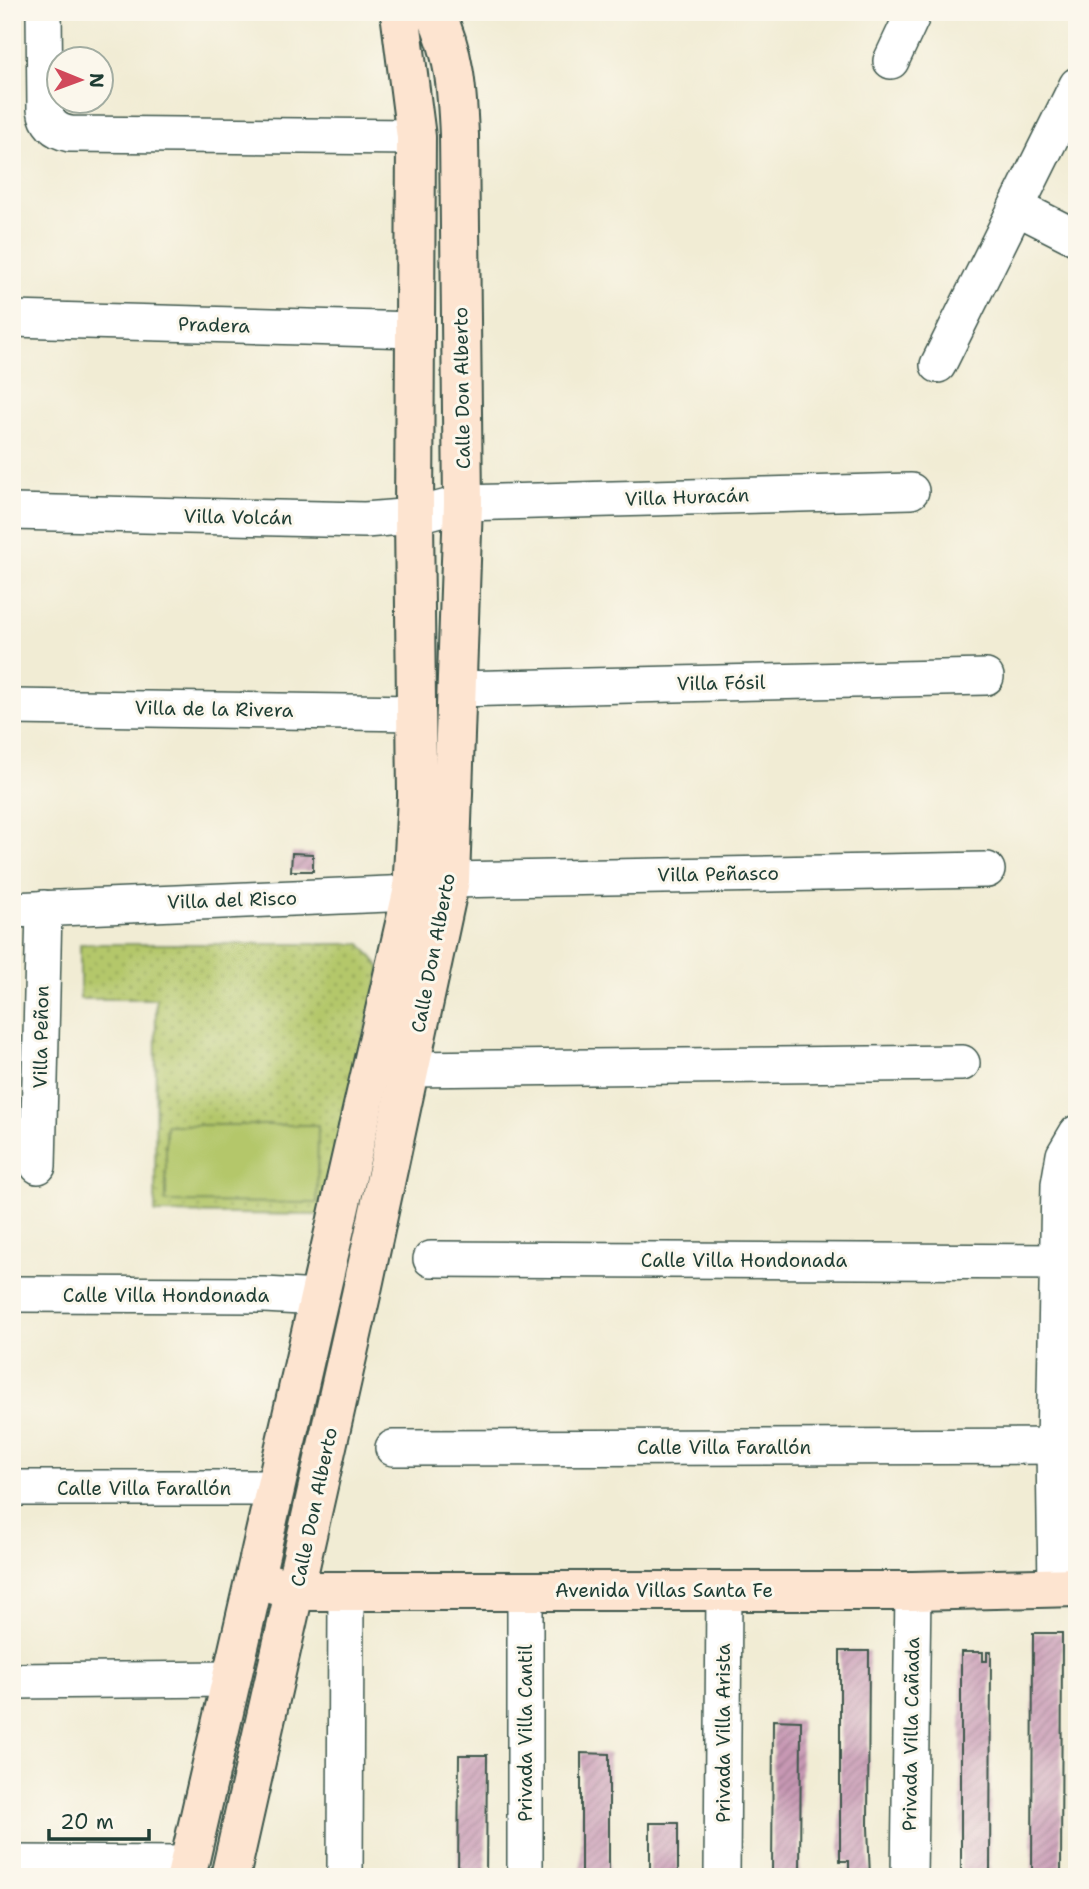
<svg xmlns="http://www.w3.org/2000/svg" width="1089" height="1889" viewBox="0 0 1089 1889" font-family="'Shantell Sans',sans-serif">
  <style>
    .grass { fill: url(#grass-dots); stroke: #6a8250; stroke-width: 2 }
    .pitch { fill: #b4c76b; stroke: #6a8250; stroke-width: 2 }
    .building { fill: url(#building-hatch) }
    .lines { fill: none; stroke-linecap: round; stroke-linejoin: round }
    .street-casing { stroke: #3e574c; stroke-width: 38 }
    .secondary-casing { stroke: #3e574c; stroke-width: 42 }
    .street { stroke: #fff; stroke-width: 35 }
    .secondary { stroke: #fde4d0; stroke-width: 38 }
    .labels { text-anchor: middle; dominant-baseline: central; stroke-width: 6; stroke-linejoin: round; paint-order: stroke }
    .street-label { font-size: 19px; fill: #1f3d34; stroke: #fbf7ec }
  </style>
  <defs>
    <pattern id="grass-dots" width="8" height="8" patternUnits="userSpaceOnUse" patternTransform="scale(1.75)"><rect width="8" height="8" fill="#b4c76b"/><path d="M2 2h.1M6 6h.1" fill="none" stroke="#92a359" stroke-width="1.8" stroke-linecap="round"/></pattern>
    <pattern id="building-hatch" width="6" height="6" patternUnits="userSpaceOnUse" patternTransform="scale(1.75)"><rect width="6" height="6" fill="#c798b4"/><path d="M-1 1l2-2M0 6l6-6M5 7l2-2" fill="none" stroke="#a17d93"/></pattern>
  </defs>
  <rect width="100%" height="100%" fill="#fbf7ec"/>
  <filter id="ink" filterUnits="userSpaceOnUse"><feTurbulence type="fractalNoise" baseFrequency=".0143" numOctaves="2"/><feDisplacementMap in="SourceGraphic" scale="14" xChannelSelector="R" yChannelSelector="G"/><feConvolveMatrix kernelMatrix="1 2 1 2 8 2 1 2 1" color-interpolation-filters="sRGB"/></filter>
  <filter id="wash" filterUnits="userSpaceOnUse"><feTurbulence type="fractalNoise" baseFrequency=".00686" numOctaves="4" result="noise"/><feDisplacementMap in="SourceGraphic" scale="28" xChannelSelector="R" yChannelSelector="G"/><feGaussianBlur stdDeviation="1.57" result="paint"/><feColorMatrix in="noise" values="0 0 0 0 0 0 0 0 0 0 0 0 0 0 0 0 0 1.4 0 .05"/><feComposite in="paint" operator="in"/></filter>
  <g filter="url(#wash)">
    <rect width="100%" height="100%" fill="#f1ecd4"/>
    <path class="grass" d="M80,944H361L381,968L319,1215L155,1213L156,999H80Z"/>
    <path class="pitch" d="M166,1125H318L317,1203L166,1202Z"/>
    <g id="blocks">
      <g class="building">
        <path d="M292,853L313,854V871H291Z"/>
        <path d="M1033,1633H1062L1061,1877H1032Z"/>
        <path d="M840,1651H869L868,1827L870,1877H840V1870L849,1871V1861H840Z"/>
        <path d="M961,1652H983V1661H987V1652H991L990,1877H961Z"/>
        <path d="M773,1720L801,1721L800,1877H772Z"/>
        <path d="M581,1753L609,1754V1877H581Z"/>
        <path d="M459,1755H487L486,1877H458Z"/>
        <rect x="650" y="1823" width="28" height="54"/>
      </g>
    </g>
  </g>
  <g filter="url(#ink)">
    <use href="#blocks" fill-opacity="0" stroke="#3e574c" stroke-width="2"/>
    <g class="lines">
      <defs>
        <g id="street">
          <path d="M44,12L45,109C47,124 55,131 70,134L416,137"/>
          <path d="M891,61L914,12"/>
          <path d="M1016,207L1077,238"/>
          <path d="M12,319L416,330"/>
          <path d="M938,365L1077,85"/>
          <path d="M12,512L365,520L414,516L463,503L911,491"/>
          <path d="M457,689L986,677"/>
          <path d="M12,707L415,713"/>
          <path d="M12,910L412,893L450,880L987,870"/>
          <path d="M410,1069L962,1063"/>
          <path d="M38,1166L44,908"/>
          <path d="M431,1259L1077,1262"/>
          <path d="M12,1294L264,1295L320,1298"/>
          <path d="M393,1448L1077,1446"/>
          <path d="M12,1488H276"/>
          <path d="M1056,1588L1054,1446L1059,1184L1064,1155L1077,1133"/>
          <path d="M12,1681L231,1679"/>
          <path d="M12,1863L188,1864"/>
          <path d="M345,1877L346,1591"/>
          <path d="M525,1877V1590"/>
          <path d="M722,1877L724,1590"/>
          <path d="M909,1877L913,1591"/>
        </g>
        <g id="secondary">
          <path d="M272,1584L295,1591H913L1077,1587"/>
          <path d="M186,1877L412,893L417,797L414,516L416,137L400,12"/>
          <path d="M230,1877L361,1295L450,880L463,503L459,135C457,90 455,54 435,12"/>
        </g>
      </defs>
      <use href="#street" class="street-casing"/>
      <use href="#secondary" class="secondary-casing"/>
      <use href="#street" class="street"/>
      <use href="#secondary" class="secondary"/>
    </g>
  </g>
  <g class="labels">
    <g class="street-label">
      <text transform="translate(214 325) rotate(2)">Pradera</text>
      <text transform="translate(462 388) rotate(-91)">Calle Don Alberto</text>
      <text transform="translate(687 497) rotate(-2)">Villa Huracán</text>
      <text transform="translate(238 517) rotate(1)">Villa Volcán</text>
      <text transform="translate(721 683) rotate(-1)">Villa Fósil</text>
      <text transform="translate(214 709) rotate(1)">Villa de la Rivera</text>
      <text transform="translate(718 874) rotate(-1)">Villa Peñasco</text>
      <text transform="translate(232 900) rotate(-2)">Villa del Risco</text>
      <text transform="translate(433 953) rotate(-79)">Calle Don Alberto</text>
      <text transform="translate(41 1037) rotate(-89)">Villa Peñon</text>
      <text x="744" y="1260">Calle Villa Hondonada</text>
      <text x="166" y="1295">Calle Villa Hondonada</text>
      <text x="724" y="1447">Calle Villa Farallón</text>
      <text x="144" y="1488">Calle Villa Farallón</text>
      <text transform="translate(314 1507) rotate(-78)">Calle Don Alberto</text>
      <text x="664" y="1590">Avenida Villas Santa Fe</text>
      <text transform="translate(525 1733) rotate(-90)">Privada Villa Cantil</text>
      <text transform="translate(723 1733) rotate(-90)">Privada Villa Arista</text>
      <text transform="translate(911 1734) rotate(-89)">Privada Villa Cañada</text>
    </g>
  </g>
  <rect width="1089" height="1889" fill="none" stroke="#fbf7ec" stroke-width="42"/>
  <g transform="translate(80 80) rotate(91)"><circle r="33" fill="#fbf7ec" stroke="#a3ada2" stroke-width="2"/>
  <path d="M0-5L12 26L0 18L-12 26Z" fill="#d1495b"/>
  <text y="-10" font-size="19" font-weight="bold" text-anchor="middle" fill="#1f3d34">N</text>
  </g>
  <path d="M49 1829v10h100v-10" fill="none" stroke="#1f3d34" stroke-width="3.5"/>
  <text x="60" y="1829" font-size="21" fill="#1f3d34" stroke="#fbf7ec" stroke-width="5" paint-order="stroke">20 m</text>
</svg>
